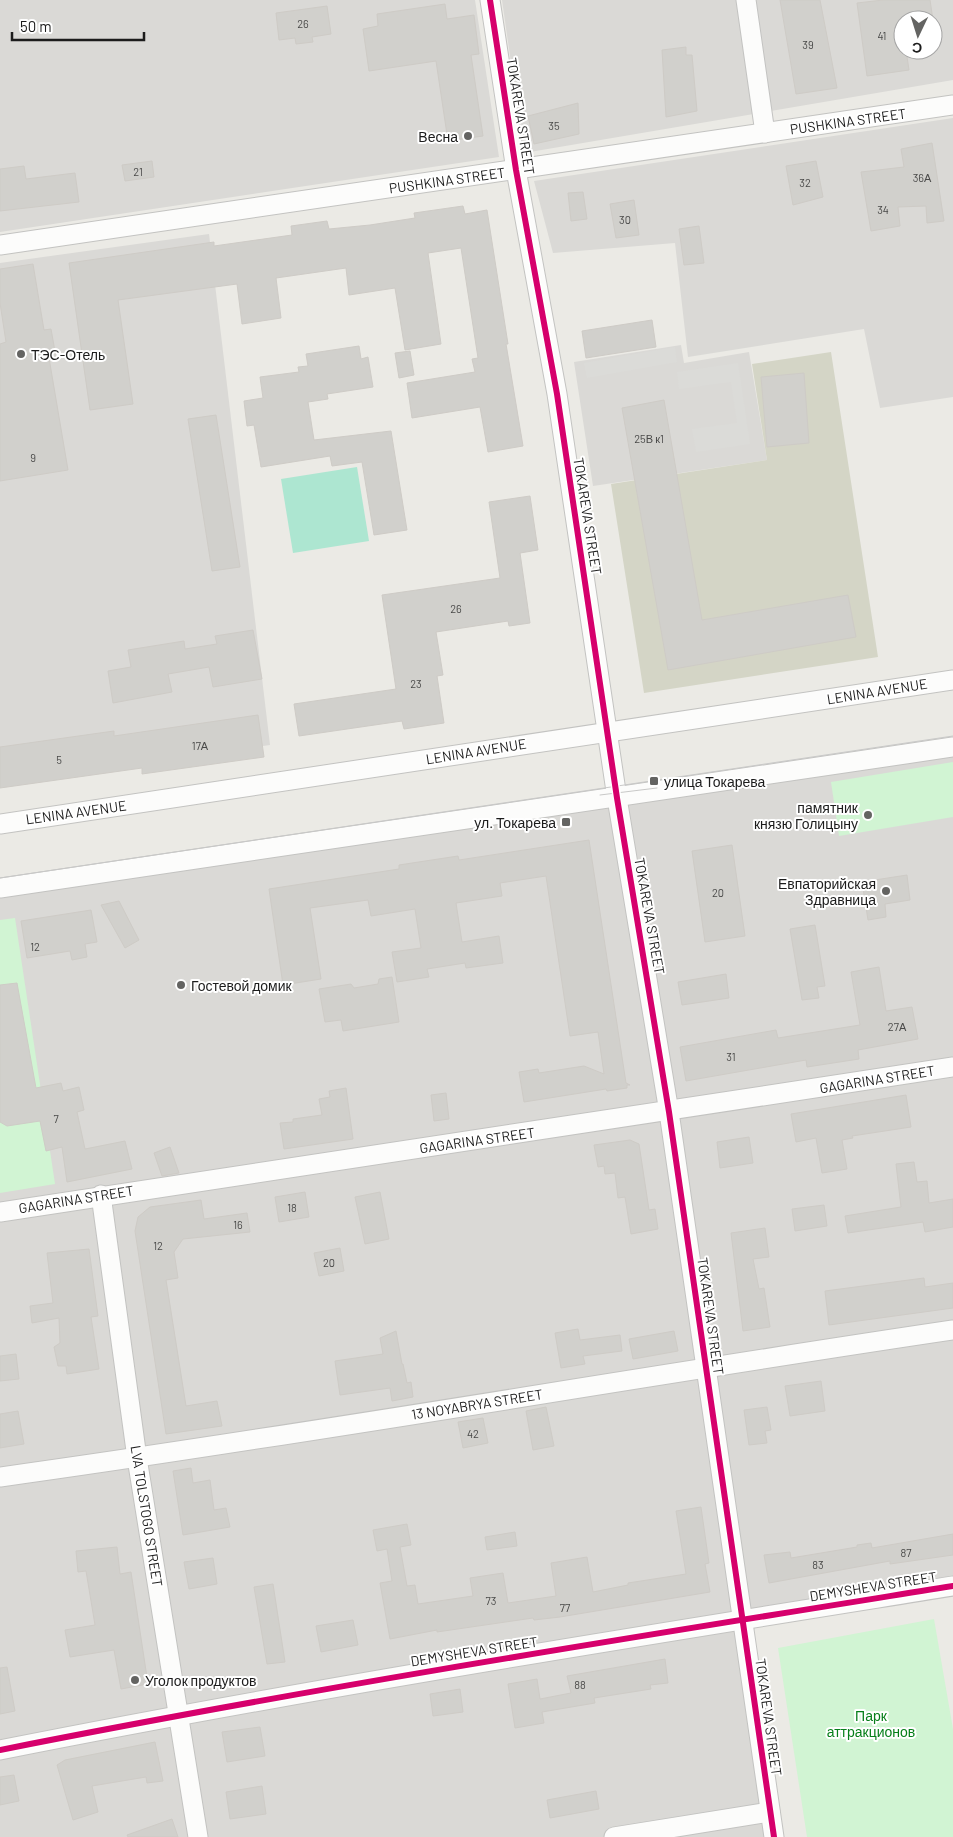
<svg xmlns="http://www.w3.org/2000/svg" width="953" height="1837" viewBox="0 0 953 1837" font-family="Barlow,sans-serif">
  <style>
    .residential { fill: #dad9d6; fill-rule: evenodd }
    .construction { fill: #d4d5c6 }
    .park { fill: #d1f4d3 }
    .pitch { fill: #ade6d1 }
    .parking { fill: #dbdbd8 }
    .building { fill: #d1d0cc; stroke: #cecbc6 }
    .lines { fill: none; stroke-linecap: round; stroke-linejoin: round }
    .minor-casing { stroke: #c3c3c1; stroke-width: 21 }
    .minor { stroke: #fcfcfb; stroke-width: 19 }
    .tram { stroke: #c9c9c8; stroke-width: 1 }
    .cycleway-casing { stroke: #fff; stroke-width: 9 }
    .cycleway { stroke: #d6006c; stroke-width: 6 }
    .poi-dot { fill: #646462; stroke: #fff; stroke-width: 2 }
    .labels { text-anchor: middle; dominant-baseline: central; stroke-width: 4; stroke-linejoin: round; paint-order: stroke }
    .number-label { font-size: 11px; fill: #494948 }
    .street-label { font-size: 14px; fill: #1c1c1c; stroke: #fff }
    .poi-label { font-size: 14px; fill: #1c1c1c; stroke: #fff; text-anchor: end }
    .park-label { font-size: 14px; fill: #067f19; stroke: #fff }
  </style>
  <rect width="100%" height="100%" fill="#ebeae5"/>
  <g class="residential">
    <path d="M0,0H475L499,157L0,232Z"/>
    <path d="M502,0H953V80L524,153ZM903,20H933V50H903Z"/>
    <path d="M953,118V397L880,408L864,329L688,357L675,243L553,253L534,181Z"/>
    <path d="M209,234L270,745L0,785V263Z"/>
    <path d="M681,345L684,363L749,352L767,460L593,486L574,362Z"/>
    <path d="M953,747V1582L743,1620L771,1837H0V892Z"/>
  </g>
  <path class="construction" d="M831,352L878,657L644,693L611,484L767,460L752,364Z"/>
  <g class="park">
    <path d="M953,762V817L839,836L831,782Z"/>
    <path d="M15,918L55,1184L0,1193V920Z"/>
    <path d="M934,1619L953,1729V1837H807L778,1648Z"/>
  </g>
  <path class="pitch" d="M357,467L369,541L293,553L281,479Z"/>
  <g class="parking">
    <path d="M675,347L677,362L587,378L584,363Z"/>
    <path d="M738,363L750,444L696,452L692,429L737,423L731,382L679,389L677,372Z"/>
  </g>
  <g class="building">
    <path d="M780,0H820L837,88L796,94Z"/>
    <path d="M883,0H930L933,20H903V50H906L909,70L867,76L857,3Z"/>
    <path d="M445,4L447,19L474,15L479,54L471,55L483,136L448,141L436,61L369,71L363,29L378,26L377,14Z"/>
    <path d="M327,6L331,34L312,37L313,42L296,44L295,38L279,40L276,13Z"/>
    <path d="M686,47V55H692L697,111L666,117L662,50Z"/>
    <path d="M578,103L579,134L534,144L528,116Z"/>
    <path d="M932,143L944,221L927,223L926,206L898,207L900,226L871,231L861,172L904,167L901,149Z"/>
    <path d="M152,161L154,177L125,181L122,165Z"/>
    <path d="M816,161L823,197L793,205L786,166Z"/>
    <path d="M24,166L26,179L75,173L79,202L0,211V169Z"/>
    <path d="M583,192L587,219L571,221L568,193Z"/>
    <path d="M634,200L639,235L616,238L610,204Z"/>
    <path d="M463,206L465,214L487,210L508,344H506L523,446L488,452L480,407L412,418L407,383L475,372L472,359L478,358L461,248L428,253L441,344L405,350L395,288L349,295L346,268L276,278L281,318L242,324L237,284L118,300L133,404L90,410L69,263L214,242V246L292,235L291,226L327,221L329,229L370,225L415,218L414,213Z"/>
    <path d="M699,226L704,263L684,265L679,229Z"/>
    <path d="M33,264L44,330L51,329L56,357L49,358L68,470L0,481V344L6,342L0,303V269Z"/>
    <path d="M652,320L656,347L586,358L582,331Z"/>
    <path d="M359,346L361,359L368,357L373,387L327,394L328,399L308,402L314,440L391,431L407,530L374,535L362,462L332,466L330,456L261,467L254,425L247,426L244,401L263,398L260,377L299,372L298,367L308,366L306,354Z"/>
    <path d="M410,351L414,375L399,378L395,353Z"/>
    <path d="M804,373L809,443L767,447L761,377Z"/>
    <path d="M664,400L702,620L848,595L856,637L668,670L622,408Z"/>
    <path d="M216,415L240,567L212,571L188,419Z"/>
    <path d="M530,496L538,550L520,553L530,623L509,626L508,621L436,632L443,675L437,676L444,723L404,729L402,721L299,736L294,704L396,689L382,595L500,578L489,502Z"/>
    <path d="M253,630L262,679L213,687L209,667L168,674L172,692L113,703L108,671L131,667L128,650L184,641L185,649L217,644L215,636Z"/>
    <path d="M258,715L264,757L142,774V768L0,788V747L114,731V736Z"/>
    <path d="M589,840L626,1083L630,1085H627V1088L607,1091L606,1089L524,1102L519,1072L538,1069L539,1073L584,1066L604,1074L598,1032L570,1036L546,876L500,883L502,896L456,903L462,942L499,936L503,963L466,968L465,963L427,969L429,977L397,982L392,952L421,948L415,909L371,916L368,900L310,908L321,979L283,985L269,889L399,869V865L458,856L459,860Z"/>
    <path d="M732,845L745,936L705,942L692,851Z"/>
    <path d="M907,875L910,900L885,904L886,917L868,920L862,882Z"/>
    <path d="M119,901L139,940L125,948L101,905Z"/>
    <path d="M91,910L97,942L85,944L87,957L72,960L70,951L27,958L21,921Z"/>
    <path d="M815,925L825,986L817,987L819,998L802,1000L790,929Z"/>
    <path d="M879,967L886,1011L912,1007L918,1039L858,1050L859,1059L807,1067L806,1060L686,1081L680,1047L776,1030L778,1038L860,1025L851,972Z"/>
    <path d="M726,974L729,998L682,1005L678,982Z"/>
    <path d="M392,977L399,1022L343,1031L341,1020L325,1022L319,989L351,984L354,988L378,984L379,979Z"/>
    <path d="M17,983L36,1088L61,1083L63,1091L79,1087L84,1110L77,1112L85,1149L125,1141L132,1169L67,1182L62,1147L46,1151L40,1121L7,1126L0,1122V985Z"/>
    <path d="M346,1088L353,1139L284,1149L280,1123L293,1122V1119L322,1115L319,1099L330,1097L329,1091Z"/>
    <path d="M446,1093L449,1119L434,1121L431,1095Z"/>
    <path d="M906,1095L911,1127L852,1136L853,1138L842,1140L847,1169L822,1173L816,1138L796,1142L791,1114Z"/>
    <path d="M749,1137L753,1163L720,1168L717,1142Z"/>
    <path d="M630,1140L639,1144L649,1210L655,1209L658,1229L631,1234L625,1197L618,1198L615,1173L605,1174L604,1166L598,1167L594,1145Z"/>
    <path d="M170,1147L179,1173L162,1176L154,1153Z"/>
    <path d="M914,1162L917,1182L927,1181L929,1203L953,1199V1227L925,1232L923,1222L848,1233L845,1216L901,1207L896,1164Z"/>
    <path d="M305,1192L309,1217L279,1222L275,1197Z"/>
    <path d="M380,1192L389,1239L365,1244L355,1197Z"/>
    <path d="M201,1200L204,1219L247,1213L250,1232L183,1239L174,1252L178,1278L166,1280L186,1406L217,1401L222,1426L166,1434L135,1231L138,1217L150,1207Z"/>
    <path d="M824,1205L827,1226L795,1231L792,1209Z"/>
    <path d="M765,1228L769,1257L753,1259L759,1289L764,1288L770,1327L743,1331L731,1233Z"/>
    <path d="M340,1248L344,1271L319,1276L314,1253Z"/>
    <path d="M89,1249L98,1316L91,1317L99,1369L67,1374L66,1366H58L54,1347L60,1343L59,1318L32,1323L30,1306L53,1303L47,1253Z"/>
    <path d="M924,1278L925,1287L953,1283V1308L829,1325L825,1291Z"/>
    <path d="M578,1329L580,1340L620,1335L622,1351L583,1356L585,1364L561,1368L555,1333Z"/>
    <path d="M396,1331L402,1364H403L407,1383L411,1382L413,1397L392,1401L390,1388L340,1395L335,1361L383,1354L380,1338Z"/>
    <path d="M674,1331L678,1351L633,1359L629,1339Z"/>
    <path d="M16,1354L19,1379L0,1381V1356Z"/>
    <path d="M821,1381L825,1411L790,1416L785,1386Z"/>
    <path d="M546,1407L554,1446L533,1450L526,1411Z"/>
    <path d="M767,1407L771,1430L765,1431L767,1443L749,1445L744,1410Z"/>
    <path d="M18,1411L24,1444L0,1448V1414Z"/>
    <path d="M483,1418L488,1443L463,1448L458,1422Z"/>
    <path d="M191,1468L193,1483L210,1480L214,1510L226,1508L230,1527L183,1535L173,1471Z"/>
    <path d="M701,1507L709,1563L705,1564L710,1592L560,1617L534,1620L533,1618L437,1632V1630L390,1639L380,1583L392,1581L387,1549L377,1551L373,1530L407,1524L411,1545L400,1547L407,1586L415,1585L418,1604L473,1596L470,1578L503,1573L508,1603L556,1596L551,1563L587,1557L593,1592L628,1585V1583L686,1574L676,1511Z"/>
    <path d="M515,1532L517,1546L487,1550L485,1537Z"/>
    <path d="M953,1534V1555L890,1564V1561L769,1583L764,1555L790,1552L791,1558L857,1547V1545L871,1543L872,1548Z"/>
    <path d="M117,1547L120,1574L131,1572L148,1684L121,1689L114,1650L70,1657L65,1630L95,1625L86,1571L78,1572L76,1551Z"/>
    <path d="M213,1558L217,1584L189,1589L184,1562Z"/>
    <path d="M273,1584L285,1662L267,1664L254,1587Z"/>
    <path d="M353,1620L358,1645L321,1652L316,1626Z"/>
    <path d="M665,1659L668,1683L650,1685L651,1689L594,1698L595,1703L542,1712L544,1723L515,1728L508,1684L537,1679L540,1699L571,1693L567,1676Z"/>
    <path d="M7,1667L15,1711L0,1714V1668Z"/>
    <path d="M460,1689L463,1712L433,1716L430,1694Z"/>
    <path d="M260,1727L265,1756L227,1762L222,1732Z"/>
    <path d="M155,1742L163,1781L147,1783L146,1777L92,1786L98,1812L73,1820L57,1765L65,1760Z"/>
    <path d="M14,1775L19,1801L0,1805V1777Z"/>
    <path d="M262,1786L266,1814L230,1819L226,1792Z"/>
    <path d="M596,1791L599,1809L550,1818L547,1800Z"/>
    <path d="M172,1819L178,1837H128L127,1835Z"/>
  </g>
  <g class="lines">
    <defs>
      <g id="minor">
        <path d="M490,0L516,170L557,394L617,798L669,1112L774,1837"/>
        <path d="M746,0L765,133"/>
        <path d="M0,245L953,105"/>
        <path d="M0,824L953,680"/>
        <path d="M0,888L953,747"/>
        <path d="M101,1195L137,1458L198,1837"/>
        <path d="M0,1212L953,1067"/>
        <path d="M0,1477C318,1433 635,1377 953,1330"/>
        <path d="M0,1750C316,1687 635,1637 953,1586"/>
        <path d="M614,1837L770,1812"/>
      </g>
    </defs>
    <use href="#minor" class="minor-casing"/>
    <use href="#minor" class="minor"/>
    <g class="tram">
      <path d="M600,795L657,788"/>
      <path d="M0,878L953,736"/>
    </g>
    <defs>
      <g id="cycleway">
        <path d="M490,0L516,170L557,394L617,798L669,1112L774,1837"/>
        <path d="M0,1750C316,1687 635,1637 953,1586"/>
      </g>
    </defs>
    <use href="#cycleway" class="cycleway-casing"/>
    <use href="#cycleway" class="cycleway"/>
  </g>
  <g class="poi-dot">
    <circle cx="468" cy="136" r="5"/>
    <circle cx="21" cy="354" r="5"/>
    <rect x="649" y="776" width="10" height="10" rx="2.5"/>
    <circle cx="868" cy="815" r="5"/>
    <rect x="561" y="817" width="10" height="10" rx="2.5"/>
    <circle cx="886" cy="891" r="5"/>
    <circle cx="181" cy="985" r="5"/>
    <circle cx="135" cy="1680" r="5"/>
  </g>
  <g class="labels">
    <g class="number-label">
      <text x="303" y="23">26</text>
      <text x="882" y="35">41</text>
      <text x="808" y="44">39</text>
      <text x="554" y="125">35</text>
      <text x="138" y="171">21</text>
      <text x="922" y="177">36А</text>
      <text x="805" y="182">32</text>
      <text x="883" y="209">34</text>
      <text x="625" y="219">30</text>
      <text x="649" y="438">25В к1</text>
      <text x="33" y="457">9</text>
      <text x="456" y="608">26</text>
      <text x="416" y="683">23</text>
      <text x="200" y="745">17А</text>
      <text x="59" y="759">5</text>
      <text x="718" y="892">20</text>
      <text x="35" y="946">12</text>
      <text x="897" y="1026">27А</text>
      <text x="731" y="1056">31</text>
      <text x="56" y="1118">7</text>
      <text x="292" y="1207">18</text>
      <text x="238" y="1224">16</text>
      <text x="158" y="1245">12</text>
      <text x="329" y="1262">20</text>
      <text x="473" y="1433">42</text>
      <text x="906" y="1552">87</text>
      <text x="818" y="1564">83</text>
      <text x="491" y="1600">73</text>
      <text x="565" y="1607">77</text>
      <text x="580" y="1684">88</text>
    </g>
    <g class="street-label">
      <text transform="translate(521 116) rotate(81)">TOKAREVA STREET</text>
      <text transform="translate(848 121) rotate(-8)">PUSHKINA STREET</text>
      <text transform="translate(447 180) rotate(-8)">PUSHKINA STREET</text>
      <text transform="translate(588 516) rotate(81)">TOKAREVA STREET</text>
      <text transform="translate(877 691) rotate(-9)">LENINA AVENUE</text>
      <text transform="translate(476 751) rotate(-9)">LENINA AVENUE</text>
      <text transform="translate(76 812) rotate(-8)">LENINA AVENUE</text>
      <text transform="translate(650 916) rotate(80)">TOKAREVA STREET</text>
      <text transform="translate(877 1079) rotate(-9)">GAGARINA STREET</text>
      <text transform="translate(477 1140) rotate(-8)">GAGARINA STREET</text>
      <text transform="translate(76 1199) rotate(-9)">GAGARINA STREET</text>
      <text transform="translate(711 1316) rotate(82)">TOKAREVA STREET</text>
      <text transform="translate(477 1404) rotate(-9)">13 NOYABRYA STREET</text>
      <text transform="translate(147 1516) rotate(81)">LVA TOLSTOGO STREET</text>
      <text transform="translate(873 1586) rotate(-9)">DEMYSHEVA STREET</text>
      <text transform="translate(474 1651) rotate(-9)">DEMYSHEVA STREET</text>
      <text transform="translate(769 1717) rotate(82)">TOKAREVA STREET</text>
    </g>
    <g class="poi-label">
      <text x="458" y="136">Весна</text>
      <text x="31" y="354" text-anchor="start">ТЭС-Отель</text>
      <text x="664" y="781" text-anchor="start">улица Токарева</text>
      <text x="858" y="807">памятник<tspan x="858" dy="16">князю Голицыну</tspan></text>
      <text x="556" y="822">ул. Токарева</text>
      <text x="876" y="883">Евпаторийская<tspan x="876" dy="16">Здравница</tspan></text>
      <text x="191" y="985" text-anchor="start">Гостевой домик</text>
      <text x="145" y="1680" text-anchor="start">Уголок продуктов</text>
    </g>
    <g class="park-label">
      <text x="871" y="1715">Парк<tspan x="871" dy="16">аттракционов</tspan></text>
    </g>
  </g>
  <g transform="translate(918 35) rotate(184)"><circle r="24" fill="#ffffff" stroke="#a4a4a4"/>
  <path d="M0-4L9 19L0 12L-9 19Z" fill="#646462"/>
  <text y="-8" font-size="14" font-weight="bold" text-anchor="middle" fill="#1c1c1c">С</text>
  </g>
  <path d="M12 32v8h132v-8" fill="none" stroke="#1c1c1c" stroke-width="2.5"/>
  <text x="20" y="32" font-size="15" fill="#1c1c1c" stroke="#ffffff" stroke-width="4" paint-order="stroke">50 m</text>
</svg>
